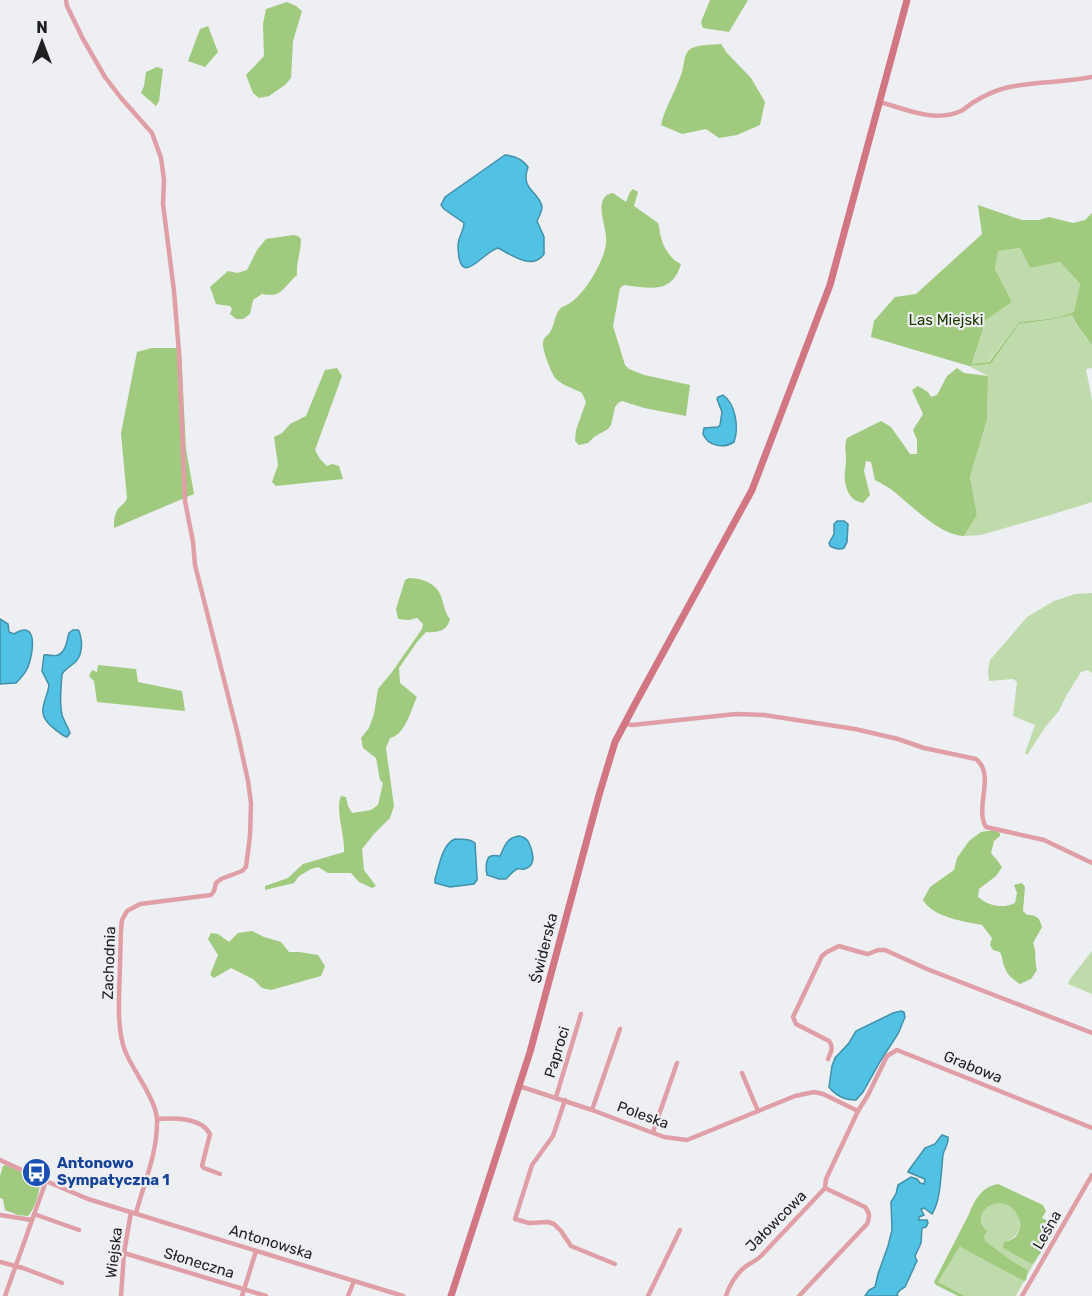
<svg xmlns="http://www.w3.org/2000/svg" width="1092" height="1296" viewBox="0 0 1092 1296" font-family="Rubik,sans-serif">
  <style>
    .green { fill: #c0dbab }
    .forest { fill: #a0ca7d; fill-rule: evenodd }
    .water { fill: #51c1e4; stroke: #4290a9; stroke-width: 1.5 }
    .lines { fill: none; stroke-linecap: round; stroke-linejoin: round }
    .street { stroke: #e09fa7; stroke-width: 4.5 }
    .secondary { stroke: #d37683; stroke-width: 7 }
    .labels { text-anchor: middle; dominant-baseline: central; stroke-width: 4.5; stroke-linejoin: round; paint-order: stroke }
    .park-label { font-size: 15px; fill: #203a02; stroke: #edeff3 }
    .street-label { font-size: 15px; fill: #1e1f20; stroke: #edeff3 }
    .transit-label { font-size: 15px; font-weight: bold; fill: #164399; stroke: #edeff3; text-anchor: start }
  </style>
  <rect width="100%" height="100%" fill="#edeff3"/>
  <g class="green">
    <path d="M1020,248L1030,268L1060,262L1080,284L1074,313L1056,318L1019,322L988,362L972,365L986,320L1012,302L995,269L998,251Z"/>
    <path d="M1072,315L1077,326L1092,345V368L1086,369L1092,400V502L1047,516L981,535L964,536L977,515L970,477L987,420L988,376L969,366L991,364L1019,324L1056,319Z"/>
    <path d="M1092,593V673L1087,670L1081,672L1066,696L1059,711L1046,726L1027,755L1025,753L1035,725L1013,716L1017,682L1013,679L989,681L988,671L990,660L1027,617L1054,601L1075,594Z"/>
    <path d="M1092,951V994L1068,984L1070,979Z"/>
    <path d="M1003,1202C1021,1209 1028,1233 1007,1241L1032,1264L1034,1263L1016,1296H965L938,1282L960,1245L962,1248L1024,1280H1026L1028,1270L1012,1261L984,1241V1236L986,1232C976,1213 982,1204 1003,1202Z"/>
  </g>
  <g class="forest">
    <path d="M710,0H748L729,32L703,28L701,22Z"/>
    <path d="M287,2L296,6L302,11L293,41L291,78L285,85L269,96L259,98L253,93L246,75L264,56L263,24L266,9Z"/>
    <path d="M208,26L218,52L205,67L188,61L200,29Z"/>
    <path d="M721,44L727,53L751,78L765,102L760,125L737,135L719,138L706,129L682,134L661,125C665,107 676,91 682,72C684,65 684,55 689,50C696,44 712,45 721,44Z"/>
    <path d="M157,67L163,69L159,101L156,106L141,93L144,86L146,72Z"/>
    <path d="M633,189L638,192L634,206L658,223C660,228 659,231 661,237C663,247 671,260 681,264C672,295 648,288 624,285L620,288L613,326L625,365L629,369L644,375L690,385L686,416L644,408L622,401L618,403L615,407L611,425L608,429L594,437L588,443L579,445L575,441L576,430L586,402L582,393C575,389 564,386 557,380C552,376 542,349 543,343C543,337 548,336 550,332C555,325 554,317 559,310C562,306 566,306 570,303C581,296 592,279 598,267C603,257 607,247 606,236C605,223 593,196 613,193L626,202L630,192Z"/>
    <path d="M978,205L1022,220H1039L1049,217L1073,223L1085,220L1092,213V345L1077,325L1072,315L1056,319L1019,324L991,364L969,366L871,337L874,321L895,297L916,294L982,234ZM1020,248L1030,268L1060,262L1080,284L1074,312L1056,318L1019,322L989,362L972,364L986,320L1012,302L995,269L998,251Z"/>
    <path d="M294,235L298,236L301,239C301,251 296,263 297,275C283,287 283,298 262,294L253,300L250,314L243,319H236L230,314L232,309L230,306L216,304L210,287L228,271L237,273L247,270L257,250L266,239Z"/>
    <path d="M152,348H181L186,449L194,494L114,528C114,522 114,515 118,509C121,505 125,504 127,498L121,433L137,352Z"/>
    <path d="M337,368L342,376L315,450L320,459L327,466L332,464L339,466L343,479L276,486L272,482L278,465L274,437L282,433L290,424L306,416L325,370Z"/>
    <path d="M957,368L964,373L988,376L987,420L970,477L977,515L964,536C939,535 910,504 892,490C886,486 881,483 875,480L871,462L866,461L864,471L870,495L863,503C855,501 852,499 848,492C842,477 846,472 846,458C846,450 844,446 847,438L881,421L891,427L910,454H917V440L913,430L923,414L912,390L918,386L928,392L931,397L937,395L947,376Z"/>
    <path d="M409,578C420,578 433,582 439,592C444,601 443,610 450,619C447,631 438,633 426,632L417,642L399,668L400,683L417,697C411,710 405,735 390,738L386,748L394,806L390,818L374,834L362,849L364,870L376,886L372,888L359,882L351,873H328L318,867L311,869L299,876L294,883L265,890V886L288,878L303,864L344,852C345,836 335,809 341,796L346,797L348,806L352,813L371,810L378,805L383,783L380,780L376,758L363,748L361,738L369,728L374,714L378,689L392,672L422,629L423,624L417,618L409,620L398,619L396,609L405,580Z"/>
    <path d="M98,665L136,669L138,682L182,691L185,711L97,702L94,681L89,676L92,670L97,672Z"/>
    <path d="M994,830L1000,833V836L994,841L991,853L997,860L1002,867L996,876L979,889L978,897C989,906 1002,909 1015,903L1017,893L1014,885L1022,883L1025,887L1023,911L1027,915C1037,915 1039,917 1042,927L1033,943C1037,952 1034,960 1037,970L1031,979L1020,984C1013,979 1008,976 1005,968C1002,962 1003,958 1000,952L993,950L990,945L992,938L982,925C963,921 934,918 923,900L930,887L954,870L957,858L969,841L981,832Z"/>
    <path d="M252,931L264,937L281,942L289,952H299L318,955L325,966L321,976L271,990L262,988L253,979L231,968L214,978L210,975L218,955L208,939L211,933L218,934L229,942L238,933Z"/>
    <path d="M6,1165L40,1181C40,1192 35,1208 28,1216L18,1215L5,1210L3,1199L0,1198V1176L3,1166Z"/>
    <path d="M998,1184L1043,1205L1046,1211L1042,1218L1057,1226L1034,1263L1032,1264L1003,1248L1004,1242C1013,1240 1018,1237 1020,1227C1021,1222 1019,1218 1016,1213C1006,1196 981,1203 981,1219C981,1223 984,1228 987,1232L984,1236L985,1241L1012,1261L1028,1270L1026,1280L1024,1281L962,1248L960,1246L938,1282L965,1296H958L936,1285L934,1282L969,1214C975,1199 982,1187 998,1184Z"/>
  </g>
  <g class="water">
    <path d="M505,155C515,156 523,159 528,167C527,170 526,173 526,177C525,190 541,195 542,207C542,212 539,216 537,221L544,237V254C532,271 512,255 498,248C483,251 459,292 458,246C458,237 464,231 464,223L444,209L441,205L445,197Z"/>
    <path d="M723,395C736,404 739,428 734,442C723,449 708,446 703,434L704,428L718,427L720,425L722,412L717,399L718,397Z"/>
    <path d="M837,521H844L848,524L847,542L844,548C839,550 835,549 830,546L829,543L834,534V524Z"/>
    <path d="M0,619L8,624L9,632L14,634C39,618 33,654 28,667C25,674 21,678 16,683L0,684Z"/>
    <path d="M73,630H78L79,631C83,642 83,657 73,664C68,668 65,669 62,674C61,688 59,702 62,715C64,721 68,727 70,733L67,737C61,735 56,730 51,726C35,712 47,701 49,685L42,671L44,655C48,654 54,657 58,655C66,652 67,640 69,633Z"/>
    <path d="M519,836C523,837 525,837 528,841C532,848 537,864 527,868C523,871 522,868 517,869C513,871 509,876 506,879H499L487,875C486,870 485,858 491,856C494,855 497,856 500,856C505,846 506,838 519,836Z"/>
    <path d="M455,839C463,840 469,838 475,843L477,877V880L474,884L450,887L435,883V879C439,867 442,844 455,839Z"/>
    <path d="M901,1011L904,1012L905,1017L898,1034L881,1060L863,1092L856,1100C844,1100 836,1096 829,1087L832,1066L835,1058L849,1043L856,1031L893,1013Z"/>
    <path d="M942,1135L948,1137C949,1145 944,1148 943,1155C941,1171 941,1201 932,1214L924,1208L921,1209L924,1215L919,1217V1220H927L928,1223L926,1227L922,1228L921,1243L915,1256L917,1261L916,1263L905,1287L900,1290L897,1294L898,1296H865L869,1290L875,1287L878,1274L888,1246L892,1230L891,1202L896,1194L898,1185L911,1177L917,1179L920,1183L924,1184L925,1179L908,1172L909,1170L925,1148L935,1144Z"/>
  </g>
  <g class="lines">
    <g class="street">
      <path d="M66,0L67,6L83,39L105,77L121,98L152,133L161,158L164,180L163,204L174,291L179,353L185,501L193,542L195,565L238,735L248,781L251,803L250,836L246,867L242,871L221,879L216,883L214,891L211,895L140,904L127,911L122,920C120,933 121,948 120,962C120,988 115,1029 126,1053C134,1072 156,1100 157,1119C158,1152 144,1183 136,1213"/>
      <path d="M880,102C905,109 935,123 961,111C965,109 968,106 972,103C982,97 993,91 1005,88C1034,81 1063,83 1092,77"/>
      <path d="M625,724L632,725L736,714L764,715L855,729L898,739L924,748L976,759C996,775 974,808 986,827L1044,840L1092,863"/>
      <path d="M828,1059C831,1052 834,1047 829,1041L796,1024L793,1017L822,956L827,952L839,946L863,953L868,954L878,950H885L927,969L1092,1033"/>
      <path d="M742,1073L758,1111"/>
      <path d="M519,1086L592,1110L664,1137L687,1140L795,1096L814,1092L823,1094L858,1111"/>
      <path d="M556,1097L581,1014"/>
      <path d="M565,1100L553,1136L532,1165L515,1219L529,1223L548,1222L554,1224L561,1231L571,1246L615,1264"/>
      <path d="M592,1110L620,1029"/>
      <path d="M157,1119C174,1118 201,1117 210,1134L202,1166L204,1168L220,1174"/>
      <path d="M653,1132L677,1063"/>
      <path d="M0,1160L46,1181L88,1199L403,1296"/>
      <path d="M34,1214L79,1230"/>
      <path d="M0,1215L32,1220"/>
      <path d="M124,1253L266,1296"/>
      <path d="M0,1262L23,1268L62,1283"/>
      <path d="M5,1296L46,1181"/>
      <path d="M121,1296L124,1253L131,1212"/>
      <path d="M242,1296L256,1251"/>
      <path d="M348,1296L354,1281"/>
      <path d="M648,1296L680,1230"/>
      <path d="M726,1296C729,1286 736,1274 745,1267C750,1263 756,1261 761,1256L825,1188L826,1179L858,1111L868,1095L887,1056L897,1050L1092,1128"/>
      <path d="M799,1296L867,1224C870,1217 870,1213 865,1207L825,1188"/>
      <path d="M1022,1296L1092,1175"/>
    </g>
    <path class="secondary" d="M451,1296L530,1052L599,795L615,742L635,704L752,490L830,285L907,0"/>
  </g>
  <defs>
    <symbol id="bus-disc" viewBox="-11 -11 22 22"><circle r="9.5" fill="#1a4fb4" stroke="#edeff3"/><path d="M-5-6H5V4H4V6H2V4H-2V6H-4V4H-5ZM-3.5-4V0h7V-4ZM-3.5 1.2v1.5H-2V1.2ZM2 1.2v1.5H3.5V1.2Z" fill="#fff"/></symbol>
  </defs>
  <g fill-rule="evenodd">
    <use href="#bus-disc" x="20" y="1156" width="33" height="33"/>
  </g>
  <g class="labels">
    <g class="park-label">
      <text x="946" y="320">Las Miejski</text>
    </g>
    <g class="street-label">
      <text transform="translate(544 948) rotate(-76)">Świderska</text>
      <text transform="translate(109 963) rotate(-88)">Zachodnia</text>
      <text transform="translate(557 1052) rotate(-73)">Paproci</text>
      <text transform="translate(973 1067) rotate(22)">Grabowa</text>
      <text transform="translate(643 1115) rotate(20)">Poleska</text>
      <text transform="translate(776 1221) rotate(-45)">Jałowcowa</text>
      <text transform="translate(1047 1230) rotate(-60)">Leśna</text>
      <text transform="translate(271 1242) rotate(17)">Antonowska</text>
      <text transform="translate(114 1253) rotate(-83)">Wiejska</text>
      <text transform="translate(199 1263) rotate(17)">Słoneczna</text>
    </g>
    <g class="transit-label">
      <text x="57" y="1163">Antonowo<tspan x="57" dy="17">Sympatyczna 1</tspan></text>
    </g>
  </g>
  <g transform="translate(42 42)" stroke="#edeff3" stroke-width="4.5" paint-order="stroke">
  <path d="M0-4.5L10 22L0 15L-10 22Z" fill="#1e1f20"/>
  <text y="-9" font-size="16" font-weight="bold" text-anchor="middle" fill="#1e1f20">N</text>
  </g>
</svg>
